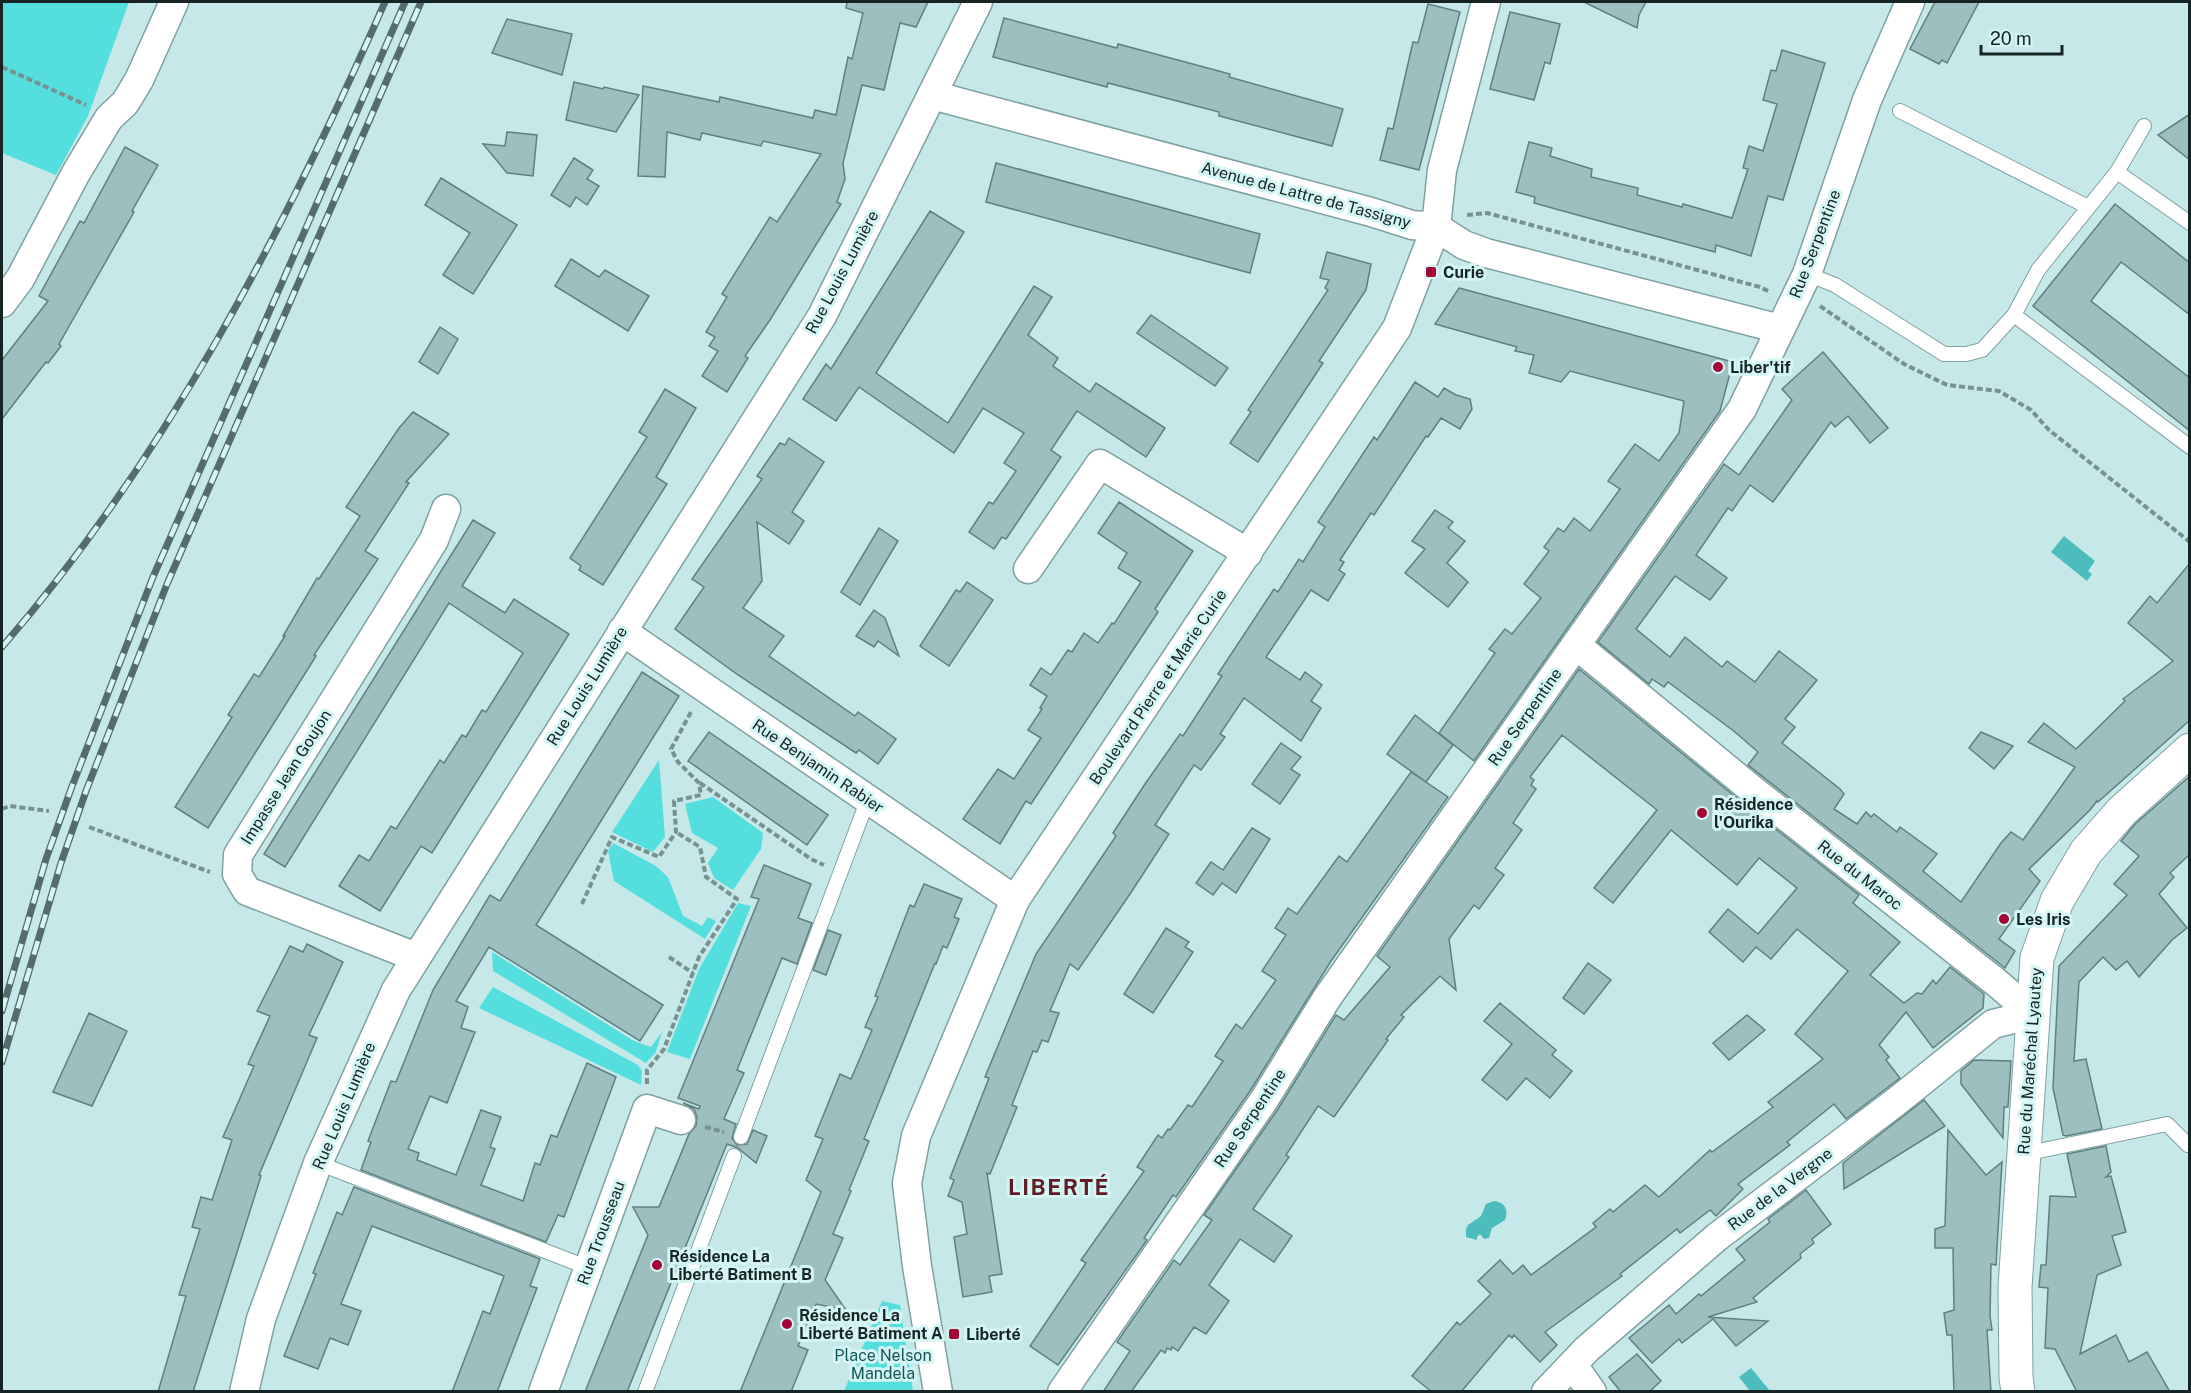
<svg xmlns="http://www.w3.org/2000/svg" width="2191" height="1393" viewBox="0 0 2191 1393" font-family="'Public Sans',sans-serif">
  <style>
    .green { fill: #55dede }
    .water { fill: #4cbcbc }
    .building { fill: #9ebfbf; stroke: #608080; stroke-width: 1.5 }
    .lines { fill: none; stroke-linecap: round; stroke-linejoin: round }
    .lane-casing { stroke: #80a1a1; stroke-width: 16 }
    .street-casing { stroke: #80a1a1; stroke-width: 31 }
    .secondary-casing { stroke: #80a1a1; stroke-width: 35 }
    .path { stroke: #789191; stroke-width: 4; stroke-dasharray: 6 3; stroke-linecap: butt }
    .lane { stroke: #fff; stroke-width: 14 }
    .street { stroke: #fff; stroke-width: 28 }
    .secondary { stroke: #fff; stroke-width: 33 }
    .rail-casing { stroke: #566b6b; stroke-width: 7 }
    .rail { stroke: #d3f6f5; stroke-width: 4.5; stroke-dasharray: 14; stroke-linecap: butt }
    .poi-dot { fill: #a30534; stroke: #d3f6f5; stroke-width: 2 }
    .labels { text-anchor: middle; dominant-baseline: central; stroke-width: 6; stroke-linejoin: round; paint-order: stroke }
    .street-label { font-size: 16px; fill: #172424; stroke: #d3f6f5 }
    .poi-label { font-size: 16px; font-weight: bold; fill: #172424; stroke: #d3f6f5; text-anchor: start }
    .park-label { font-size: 16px; fill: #155656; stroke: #d3f6f5 }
    .district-label { font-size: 22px; font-weight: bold; letter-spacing: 1.5px; fill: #601b25; stroke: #d3f6f5 }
  </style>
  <rect width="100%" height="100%" fill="#c6e8e8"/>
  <g class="green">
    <path d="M2,2H129L88,116L56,175L2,153Z"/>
    <path d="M659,760L665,837L653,852L612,832Z"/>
    <path d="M713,797L763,833L761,849L733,890L714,878L708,863L718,848L692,833L685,804Z"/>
    <path d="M613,843L656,866L668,877L683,916L702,926L708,917L716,921L705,939L614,881L608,851Z"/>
    <path d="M738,903L751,906L690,1059L667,1052L699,969Z"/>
    <path d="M492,952L634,1041L651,1047L662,1032L656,1052L646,1063L493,971Z"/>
    <path d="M493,987L638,1065L642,1071L641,1085L479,1008Z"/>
    <path d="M882,1301L900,1305L913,1391H844Z"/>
  </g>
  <g class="water">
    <path d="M2064,536L2095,561L2088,571L2092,574L2087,581L2051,552Z"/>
    <path d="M1494,1201C1505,1202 1509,1210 1505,1220L1492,1228L1489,1238L1484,1239L1480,1234L1477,1237V1240L1466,1237V1229L1468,1225L1481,1216L1486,1204Z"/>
    <path d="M1751,1368L1770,1391H1750L1739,1377Z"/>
  </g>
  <g class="building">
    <path d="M847,2H928L916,27L900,23L884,90L862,85L843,163L845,179L837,202L841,204L770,320L745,356L748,358L727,392L702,376L718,351L709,346L715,337L706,332L727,297L722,294L770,217L777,222L821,154L763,141L761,146L702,133L700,140L667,132L665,177L638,176L643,86L719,102L720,97L813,118L815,110L836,115L848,57L852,59L863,13L846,8Z"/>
    <path d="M1584,2H1646L1639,15L1637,28Z"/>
    <path d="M1935,2H1979L1947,63L1942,60L1939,64L1910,49Z"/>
    <path d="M1428,4L1460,12L1419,170L1380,160L1388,128L1393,129L1413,42L1418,43Z"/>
    <path d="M1510,12L1560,24L1550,64L1545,62L1534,100L1490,89Z"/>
    <path d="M1004,18L1117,48L1118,44L1230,74L1229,77L1343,109L1332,146L1219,116V112L1181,102L1108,83L1107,87L993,57Z"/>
    <path d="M507,19L572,34L562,75L492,53Z"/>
    <path d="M1782,50L1825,63L1783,200L1768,196L1751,256L1716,245L1715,252L1581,216L1534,203L1535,197L1516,192L1529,142L1552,148L1550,156L1592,169L1591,177L1638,188L1637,195L1682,207L1683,204L1732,218L1748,169L1743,168L1749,146L1763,151L1777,104L1763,100L1771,70L1776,71Z"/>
    <path d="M574,82L603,89L604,87L639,95L616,132L566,120Z"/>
    <path d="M2190,114V160L2158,135Z"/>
    <path d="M507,132L537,135L533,176L507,173L483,144L505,146Z"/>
    <path d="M125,147L158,165L132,211L134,212L59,344L61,346L48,363L46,362L2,419V360L48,301L39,296L80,221L84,223Z"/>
    <path d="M574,158L593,170L587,179L599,186L587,205L576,197L570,207L551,195Z"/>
    <path d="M996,163L1260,234L1250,273L986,202Z"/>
    <path d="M441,178L517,225L473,294L443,275L470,233L425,205Z"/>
    <path d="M2115,204L2190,263V315L2121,262L2091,301L2190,378V431L2033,306Z"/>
    <path d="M930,211L964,232L876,373L948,423L1034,286L1052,297L1028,335L1058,358L1053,366L1090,392L1096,383L1165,428L1146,457L1077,411L1051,450L1061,457L1006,539L1002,537L994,549L969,532L989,502L993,504L1016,471L1004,463L1024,433L983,408L954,453L859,387L836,421L803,399L826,364L831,369Z"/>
    <path d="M1327,252L1371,264L1366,290L1319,361L1323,363L1258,462L1230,443L1251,412L1248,410L1328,290L1325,288L1329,280L1320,278Z"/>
    <path d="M571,259L599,277L605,270L649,296L628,331L555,286Z"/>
    <path d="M1459,288L1733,362L1720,411L1474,761L1439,733L1495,653L1489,649L1505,629L1512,634L1541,598L1524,584L1549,551L1544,547L1558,528L1564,532L1574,518L1590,531L1620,489L1608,481L1635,444L1659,461L1679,433L1684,401L1570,371L1561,382L1529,373L1534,355L1515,351L1517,347L1435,324Z"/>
    <path d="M1151,315L1228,368L1215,386L1137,333Z"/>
    <path d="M440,327L458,339L438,374L419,362Z"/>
    <path d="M1823,352L1888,428L1870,443L1848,416L1835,427L1831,422L1773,502L1750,485L1732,511L1728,508L1696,555L1727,578L1710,600L1675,576L1636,629L1670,657L1685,637L1722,667L1727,661L1755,682L1779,651L1817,680L1785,719L1795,727L1782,743L1840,789L1844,794L1834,809L1857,824L1866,812L1871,817L1874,814L1897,832L1900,827L1937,854L1923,871L1961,902L2001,843L2011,832L2023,840L2075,767L2028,742L2044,723L2076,749L2125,701L2123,699L2173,661L2128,623L2150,596L2157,603L2190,563V720L2098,802L2097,801L2090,810L2029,869L2040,881L1999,939L2015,951L2005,968L1748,765L1758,752L1735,732L1668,682L1664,687L1652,679L1649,684L1598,642L1724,464L1739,475L1792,400L1782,389Z"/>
    <path d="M1415,382L1438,397L1444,388L1456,395L1470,399L1472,409L1460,429L1441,418L1428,437L1426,436L1374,515L1371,513L1340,560L1344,562L1339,570L1345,574L1328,601L1311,590L1266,657L1300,680L1305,672L1322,685L1311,701L1321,708L1301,741L1244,698L1220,734L1225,737L1201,770L1194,765L1155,825L1169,834L1132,891L1078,970L1070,964L1050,1011L1059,1013L1048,1042L1042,1040L1037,1052L1033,1051L1012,1105L1017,1107L990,1174L987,1173L1002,1274L989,1276L992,1292L963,1297L954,1237L967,1234L962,1202L948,1196L954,1180L950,1178L989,1078L985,1077L1036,954L1116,836L1113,833L1145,784L1180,734L1183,736L1222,676L1218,674L1274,589L1278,592L1299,559L1303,562L1325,527L1318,522L1374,437L1377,440Z"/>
    <path d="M665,389L696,408L656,477L667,484L603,585L579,570L581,566L570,558L647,437L639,432Z"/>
    <path d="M413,412L449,434L406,482L409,483L365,551L378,559L314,655L316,656L208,828L175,807L232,717L228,715L254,674L259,677L285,636H283L317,578L319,579L360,516L346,507L399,428Z"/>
    <path d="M789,438L824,462L792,512L804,521L789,544L757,522L762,581L743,608L784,636L769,656L855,716L858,712L896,739L878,764L859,750L856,753L738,675L675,629L704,587L692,579L762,479L757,476L780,443L785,445Z"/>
    <path d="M1119,502L1193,551L1155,609L1158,612L1031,804L1026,801L1000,844L963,819L998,769L1014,779L1041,738L1028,730L1042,709L1040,708L1047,696L1030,685L1041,668L1051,675L1068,650L1072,652L1084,633L1098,643L1112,623L1114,624L1141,582L1118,568L1127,553L1098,533Z"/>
    <path d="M1435,510L1453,522L1448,528L1465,541L1447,563L1468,582L1448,607L1405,573L1425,549L1412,541Z"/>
    <path d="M473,520L495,533L462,586L505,613L514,599L569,634L432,853L421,846L380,911L339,886L359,855L369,861L391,826L396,829L440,760L444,763L462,735L466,737L482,710L486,712L523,653L449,603L285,867L264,854Z"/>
    <path d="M879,528L898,541L860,605L841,592Z"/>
    <path d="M967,582L993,600L949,666L920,646L956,590L960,592Z"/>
    <path d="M874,610L885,618L899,656L878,641L874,647L856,636Z"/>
    <path d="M1579,669L1744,804L1859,895L1853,903L1900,942L1870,975L1904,1003L1917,993L1922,994L1933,980L1936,984L1950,967L1984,994L1983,1008L1933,1048L1906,1012L1879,1045L1889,1057L1886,1060L1900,1078L1887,1088L1846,1119L1834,1104L1787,1142L1790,1145L1738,1184L1743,1189L1716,1216L1710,1210L1680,1233L1677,1229L1620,1274L1622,1276L1545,1332L1557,1345L1540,1362L1514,1335L1512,1338L1509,1335L1461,1392H1432L1412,1376L1457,1322L1460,1325L1491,1294L1478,1281L1500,1260L1513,1274L1523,1265L1531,1275L1596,1227L1593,1223L1610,1209L1613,1212L1645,1185L1659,1197L1710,1150L1712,1152L1773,1107L1768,1102L1823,1059L1795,1034L1848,971L1797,929L1771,959L1756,947L1743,962L1709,932L1728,909L1758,934L1797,888L1759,858L1737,885L1671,830L1613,903L1594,888L1657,810L1562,735L1530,777L1534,780L1531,785L1536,789L1513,823L1522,830L1495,868L1504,875L1479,909L1474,905L1449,939L1456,990L1440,976L1401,1015L1404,1017L1386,1039L1388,1040L1334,1117L1318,1106L1286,1155L1289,1157L1253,1209L1292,1236L1274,1262L1240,1239L1209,1285L1229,1301L1206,1334L1194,1327L1178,1351L1172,1347L1171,1350L1167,1348L1165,1353L1161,1350L1131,1392H1103L1130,1351L1117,1342L1174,1260L1180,1265L1212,1220L1204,1215L1278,1109L1336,1015L1344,1020L1390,967L1377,956Z"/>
    <path d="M642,672L679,696L536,925L663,1005L640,1041L489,947L456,1001L468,1007L461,1028L475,1032L447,1103L430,1096L408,1149L419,1153L417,1160L456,1175L481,1110L501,1117L490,1147L495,1149L481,1185L523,1201L535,1163L540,1165L551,1135L557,1137L587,1063L616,1077L564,1217L558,1215L546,1242L361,1170L371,1142L368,1141L391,1081L396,1082L433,990L490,895L500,901Z"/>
    <path d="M1415,715L1453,745L1426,782L1387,754Z"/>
    <path d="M709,732L828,815L807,845L688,761Z"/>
    <path d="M1981,732L2013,746L1994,769L1969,748Z"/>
    <path d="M1281,743L1301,757L1291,769L1300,775L1280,804L1252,784Z"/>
    <path d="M1411,772L1448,797L1331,961L1250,1091L1176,1197L1173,1195L1144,1238L1147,1240L1058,1365L1030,1346L1086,1263L1081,1260L1144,1171L1137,1167L1158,1135L1162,1138L1168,1129L1170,1130L1188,1105L1192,1107L1223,1061L1215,1056L1236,1024L1242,1029L1276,980L1262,971L1286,935L1275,928L1288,908L1297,914L1339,856L1347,862Z"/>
    <path d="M2190,776V854L2170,873L2174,877L2159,894L2187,928L2172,940L2139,977L2127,961L2116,970L2103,957L2079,982L2074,1061L2086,1059L2102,1129L2066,1136L2063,1135L2053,1088L2059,966L2127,895L2114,884L2139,856L2121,841L2135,824Z"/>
    <path d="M1252,828L1270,839L1236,893L1222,883L1213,895L1196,883L1211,862L1223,870Z"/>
    <path d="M764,865L811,884L798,918L812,923L797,964L782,958L737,1070L744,1073L724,1119L736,1124L732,1138L737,1145L747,1144L753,1130L767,1136L756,1163L738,1148L727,1144L627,1392H585L648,1235L633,1207H659L689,1134L696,1126L697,1117L694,1109L683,1103L699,1109L700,1106L678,1098L759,899L751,897Z"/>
    <path d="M924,884L962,899L954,917L959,919L947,948L943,946L936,964L935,963L864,1139L869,1141L849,1190L851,1191L833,1234L843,1238L825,1280L846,1310L816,1304L798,1346L808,1350L791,1392H740L821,1192L806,1180L823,1139L815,1136L840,1074L851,1079L872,1030L865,1027L878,997L875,996L910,905L914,907Z"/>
    <path d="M1166,928L1189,942L1185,947L1193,952L1153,1013L1124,994Z"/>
    <path d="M828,930L841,935L826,975L813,970Z"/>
    <path d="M307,944L343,962L309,1035L317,1038L259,1175L261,1176L193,1392H158L186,1296L179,1295L200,1229L192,1227L201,1197L212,1200L232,1140L223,1137L254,1066L248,1064L270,1016L257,1011L290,946L303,952Z"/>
    <path d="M1588,963L1611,980L1584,1014L1563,998Z"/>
    <path d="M1500,1003L1556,1050L1552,1055L1572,1071L1550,1098L1526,1078L1507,1100L1482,1080L1512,1044L1484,1021Z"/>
    <path d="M89,1013L127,1031L92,1106L53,1092Z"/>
    <path d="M1747,1015L1765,1030L1729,1060L1713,1043Z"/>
    <path d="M1974,1060L2011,1061L2008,1107H2004L2003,1138L1961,1084V1071Z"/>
    <path d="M1924,1100L1945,1126L1844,1189L1843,1163Z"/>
    <path d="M1948,1130L1986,1175L2002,1162L1996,1265L1991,1264L1990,1316L1992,1330H1987L1991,1392H1954L1952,1335H1947L1944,1313L1954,1310L1953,1248H1935V1229L1945,1226Z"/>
    <path d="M2106,1146L2111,1172L2106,1177L2111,1176L2126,1232L2112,1236L2121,1265L2097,1275L2080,1354L2116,1335L2129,1362L2147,1352L2170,1392H2077L2055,1349L2045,1348L2048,1288L2039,1287L2041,1265H2046L2050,1196L2076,1197L2067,1154Z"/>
    <path d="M354,1187L540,1259L530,1286L537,1288L497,1392H452L483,1311L490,1314L504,1276L372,1226L341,1304L361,1311L348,1345L330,1338L318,1369L284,1356L316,1274L313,1273L337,1212L342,1215Z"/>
    <path d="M1806,1190L1831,1224L1812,1239L1814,1243L1800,1254L1801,1258L1753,1298L1757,1302L1708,1317L1768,1321L1736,1346L1713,1319L1682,1343L1679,1339L1652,1363L1629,1338L1669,1305L1676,1314L1699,1294L1701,1296L1745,1260L1736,1249L1770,1222L1768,1219Z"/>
    <path d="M1637,1354L1661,1381L1649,1392H1621L1609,1377Z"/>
  </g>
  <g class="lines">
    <defs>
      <g id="lane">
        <path d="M1900,111L2088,207"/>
        <path d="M2117,172L2190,223"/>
        <path d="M1807,274L1835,285L1944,354H1966L1982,350L2014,315L2038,270L2117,172L2144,126"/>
        <path d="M2014,315L2190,447"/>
        <path d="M741,1137L868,799"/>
        <path d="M2024,1154L2167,1124L2188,1145L2190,1144"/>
        <path d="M318,1163L589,1268"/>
        <path d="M645,1392L734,1156"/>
      </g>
      <g id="street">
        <path d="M932,95L1371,212L1412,225L1436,227L1464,245L1486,253L1780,329"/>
        <path d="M2,303L20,279L76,173L109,118L125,103L139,80L174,2"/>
        <path d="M1028,569L1100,464L1248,553"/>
        <path d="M622,631L1015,900"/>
        <path d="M1576,645L1754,791L1997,983L2033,1014"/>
        <path d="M416,957L247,891L237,874L238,855L434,540L446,509"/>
        <path d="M1573,1365L1592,1392"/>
        <path d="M244,1392L261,1319L318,1163L396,990L822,316L978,2"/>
        <path d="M543,1392L647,1109L681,1120"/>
        <path d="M938,1392L917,1266L907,1183L916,1136L1015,900L1397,328L1436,227L1442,170L1486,2"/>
        <path d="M1062,1392L1264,1100L1327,998L1742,409L1807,274L1867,100L1910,2"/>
        <path d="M1546,1392L1587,1349L1717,1237L1897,1101L1993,1024L2033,1014"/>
      </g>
      <path id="secondary" d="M2018,1392L2016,1377L2015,1287L2037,958L2057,901L2086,852L2122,811L2190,750"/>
    </defs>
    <use href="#lane" class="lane-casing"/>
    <use href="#street" class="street-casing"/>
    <use href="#secondary" class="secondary-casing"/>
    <g class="path">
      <path d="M2,67L86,105"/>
      <path d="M1467,215L1487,213L1760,287L1770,292"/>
      <path d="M1820,306L1904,364L1947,385L1999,391L2031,410L2049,430L2190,542"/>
      <path d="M700,783L811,859L824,865"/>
      <path d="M2,809L10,806L49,811"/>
      <path d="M89,827L210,872"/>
      <path d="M582,904L612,837L659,857L676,832L674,801L701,795L699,783L678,762L671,749L691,712"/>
      <path d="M669,957L693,973"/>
      <path d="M647,1084V1070L664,1049L699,957L737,899L706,877L700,847L676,832"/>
      <path d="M705,1127L724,1132"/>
    </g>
    <use href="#lane" class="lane"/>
    <use href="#street" class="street"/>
    <use href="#secondary" class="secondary"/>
    <defs>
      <g id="rail">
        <path d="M2,647C167,457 284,231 385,2"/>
        <path d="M2,1011L46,859L71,789L153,577L405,2"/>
        <path d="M2,1062L61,863L86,791L167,584L421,2"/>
      </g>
    </defs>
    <use href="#rail" class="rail-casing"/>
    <use href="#rail" class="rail"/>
  </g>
  <g class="poi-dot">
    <rect x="1425" y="266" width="12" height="12" rx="3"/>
    <circle cx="1718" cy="367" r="6"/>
    <circle cx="1702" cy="813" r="6"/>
    <circle cx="2004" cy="919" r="6"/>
    <circle cx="657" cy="1265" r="6"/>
    <circle cx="787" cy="1324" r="6"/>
    <rect x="948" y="1328" width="12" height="12" rx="3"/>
  </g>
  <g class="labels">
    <g class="street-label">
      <text transform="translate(1306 195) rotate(15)">Avenue de Lattre de Tassigny</text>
      <text transform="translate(1815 244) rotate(-69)">Rue Serpentine</text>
      <text transform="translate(842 272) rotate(-62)">Rue Louis Lumière</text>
      <text transform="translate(587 686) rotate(-58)">Rue Louis Lumière</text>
      <text transform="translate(1158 687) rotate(-56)">Boulevard Pierre et Marie Curie</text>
      <text transform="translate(1525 717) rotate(-55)">Rue Serpentine</text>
      <text transform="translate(818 766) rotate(34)">Rue Benjamin Rabier</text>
      <text transform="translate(286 777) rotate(-58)">Impasse Jean Goujon</text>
      <text transform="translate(1860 875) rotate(38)">Rue du Maroc</text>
      <text transform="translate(2030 1061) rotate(-86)">Rue du Maréchal Lyautey</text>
      <text transform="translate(344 1106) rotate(-67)">Rue Louis Lumière</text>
      <text transform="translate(1250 1118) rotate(-56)">Rue Serpentine</text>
      <text transform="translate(1780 1189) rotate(-37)">Rue de la Vergne</text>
      <text transform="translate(601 1233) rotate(-70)">Rue Trousseau</text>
    </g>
    <g class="poi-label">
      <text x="1443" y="272">Curie</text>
      <text x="1730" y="367">Liber'tif</text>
      <text x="1714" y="804">Résidence<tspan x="1714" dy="18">l'Ourika</tspan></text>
      <text x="2016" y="919">Les Iris</text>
      <text x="669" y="1256">Résidence La<tspan x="669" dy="18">Liberté Batiment B</tspan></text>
      <text x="799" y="1315">Résidence La<tspan x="799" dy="18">Liberté Batiment A</tspan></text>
      <text x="966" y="1334">Liberté</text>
    </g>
    <g class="park-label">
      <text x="883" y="1355">Place Nelson<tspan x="883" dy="18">Mandela</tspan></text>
    </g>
    <g class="district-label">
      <text x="1059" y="1187">LIBERTÉ</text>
    </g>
  </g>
  <rect width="2191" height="1393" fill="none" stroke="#172424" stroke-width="6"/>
  <path d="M1981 45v9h81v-9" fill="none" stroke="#172424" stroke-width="3"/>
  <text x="1990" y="45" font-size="18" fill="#172424" stroke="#d3f6f5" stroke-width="4.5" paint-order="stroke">20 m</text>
</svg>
